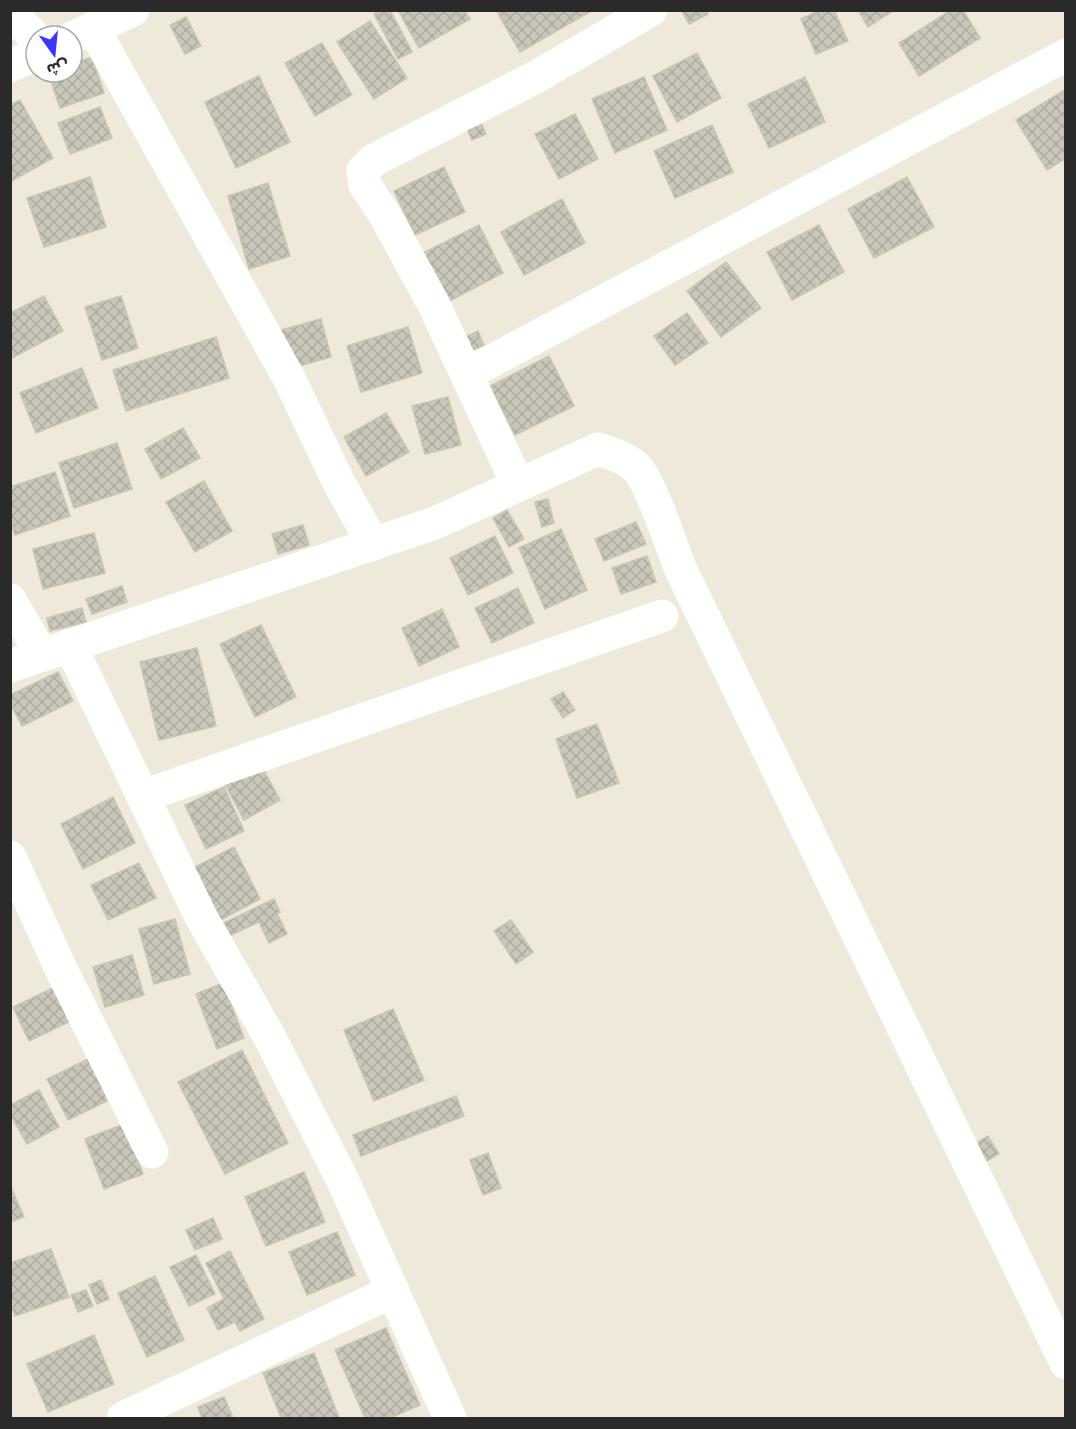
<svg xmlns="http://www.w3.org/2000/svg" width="1076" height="1429" viewBox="0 0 1076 1429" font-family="'Golos Text','Noto Sans Arabic',sans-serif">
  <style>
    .building { fill: url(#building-cross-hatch); stroke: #c9c6b4; stroke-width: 1.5 }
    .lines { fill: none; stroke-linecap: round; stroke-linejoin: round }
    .minor { stroke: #fff; stroke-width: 33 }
  </style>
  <defs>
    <pattern id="building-cross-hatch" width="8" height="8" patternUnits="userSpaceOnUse" patternTransform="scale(1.5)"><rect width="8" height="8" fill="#c9c6ba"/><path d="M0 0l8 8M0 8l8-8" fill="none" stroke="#adaaa0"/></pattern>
  </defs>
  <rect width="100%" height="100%" fill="#eee9da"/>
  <g class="building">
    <path d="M380,10H390L412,52L398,59L374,14Z"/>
    <path d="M398,10H464L470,19L419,48Z"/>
    <path d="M496,10H593L520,52Z"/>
    <path d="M706,10L708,14L689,24L682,11Z"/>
    <path d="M820,10H834L848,41L816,54L801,19Z"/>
    <path d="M858,10H894L868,27Z"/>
    <path d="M951,10H963L980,38L919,76L899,43Z"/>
    <path d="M186,17L201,46L185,54L170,25Z"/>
    <path d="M370,21L407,78L374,99L337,42Z"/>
    <path d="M322,43L352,95L315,116L285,63Z"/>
    <path d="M697,53L721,98L677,122L653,76Z"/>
    <path d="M92,57L104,93L60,108L48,72H72V64Z"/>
    <path d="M259,76L290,142L236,168L205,102Z"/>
    <path d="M644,77L667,130L615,153L592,99Z"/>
    <path d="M805,77L825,122L769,148L748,104Z"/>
    <path d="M1066,89V158L1047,170L1016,120Z"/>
    <path d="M20,100L53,158L10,182V105Z"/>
    <path d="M100,107L112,138L70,154L58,123Z"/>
    <path d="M575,114L598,159L559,179L535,134Z"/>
    <path d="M481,123L486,134L472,140L467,129Z"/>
    <path d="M712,125L733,172L675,198L654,151Z"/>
    <path d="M444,167L465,212L415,235L394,191Z"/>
    <path d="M90,177L106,227L44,247L27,198Z"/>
    <path d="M907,177L934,227L874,258L848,209Z"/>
    <path d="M268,183L290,256L249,269L228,196Z"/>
    <path d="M562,199L585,243L524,275L501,232Z"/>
    <path d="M479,225L503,273L444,304L419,255Z"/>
    <path d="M819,225L844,272L792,300L767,252Z"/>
    <path d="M726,262L761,308L721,337L687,291Z"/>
    <path d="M44,296L63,331L10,359V313Z"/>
    <path d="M121,296L138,348L102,360L85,307Z"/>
    <path d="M687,313L708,343L675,365L654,336Z"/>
    <path d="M321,319L331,357L292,368L281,330Z"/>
    <path d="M408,327L422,373L361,392L347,346Z"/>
    <path d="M478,331L484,345L467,353L461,339Z"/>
    <path d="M216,337L229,378L126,411L113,370Z"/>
    <path d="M549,356L574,406L515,435L490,386Z"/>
    <path d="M82,368L98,408L36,433L20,393Z"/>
    <path d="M448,397L461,445L425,454L412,406Z"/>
    <path d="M386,413L409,452L366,476L344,437Z"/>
    <path d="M183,428L200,458L161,479L145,449Z"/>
    <path d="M117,443L132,489L74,508L59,463Z"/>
    <path d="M55,472L70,516L15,535L10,521V487Z"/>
    <path d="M204,481L232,531L195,552L166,502Z"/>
    <path d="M548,499L554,523L542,527L535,502Z"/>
    <path d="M507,510L524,539L509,547L493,518Z"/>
    <path d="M636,522L646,544L604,561L595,539Z"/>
    <path d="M303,525L309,545L278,554L272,534Z"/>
    <path d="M561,529L587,590L545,609L519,548Z"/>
    <path d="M94,533L105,573L43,589L33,549Z"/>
    <path d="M495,536L513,573L468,595L450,558Z"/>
    <path d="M647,556L656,582L621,594L612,568Z"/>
    <path d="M122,586L127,602L92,614L86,599Z"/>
    <path d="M518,588L534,623L492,643L475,608Z"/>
    <path d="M82,608L86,622L50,631L47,618Z"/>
    <path d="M442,609L459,647L419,666L402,628Z"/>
    <path d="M261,625L296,697L255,717L220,644Z"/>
    <path d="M197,648L216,726L159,740L140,662Z"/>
    <path d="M58,672L73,701L22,726L10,703V695Z"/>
    <path d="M563,692L575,710L563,718L551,699Z"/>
    <path d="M597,724L619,783L577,798L556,739Z"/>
    <path d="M257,758L280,800L244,820L221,777Z"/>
    <path d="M224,787L244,831L206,849L185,805Z"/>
    <path d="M113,797L135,843L83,869L61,824Z"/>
    <path d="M234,847L260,899L219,921L191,869Z"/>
    <path d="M139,863L156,898L108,920L91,885Z"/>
    <path d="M274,899L280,912L277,913L287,934L269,943L259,922L225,938L219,925Z"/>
    <path d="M175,919L190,974L154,984L139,929Z"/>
    <path d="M511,920L533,952L516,964L494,931Z"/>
    <path d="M132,955L144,995L105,1007L93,967Z"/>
    <path d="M223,983L244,1038L217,1049L196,994Z"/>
    <path d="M57,986L73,1020L29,1041L13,1007Z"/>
    <path d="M393,1009L424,1080L374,1101L344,1030Z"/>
    <path d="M242,1050L288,1143L225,1174L178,1082Z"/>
    <path d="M90,1058L111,1099L68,1120L47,1079Z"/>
    <path d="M39,1090L59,1127L27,1144L10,1114V1105Z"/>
    <path d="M456,1096L464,1116L361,1156L353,1135Z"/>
    <path d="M124,1124L143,1174L104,1189L85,1139Z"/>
    <path d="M988,1136L999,1154L985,1162L974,1144Z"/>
    <path d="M488,1153L501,1188L483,1195L470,1160Z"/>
    <path d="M304,1172L325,1222L266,1246L245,1197Z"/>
    <path d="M10,1185L24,1217L10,1222Z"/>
    <path d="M213,1218L222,1239L195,1250L186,1230Z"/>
    <path d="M337,1232L355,1275L307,1295L289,1252Z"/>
    <path d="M51,1249L69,1297L15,1316L10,1302V1263Z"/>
    <path d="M230,1251L264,1319L240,1331L235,1322L218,1330L207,1308L224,1299L206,1263Z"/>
    <path d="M196,1255L215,1294L189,1306L170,1267Z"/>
    <path d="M155,1276L184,1340L147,1357L118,1293Z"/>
    <path d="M101,1280L109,1299L97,1304L89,1285Z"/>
    <path d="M86,1290L93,1306L78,1312L71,1295Z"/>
    <path d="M386,1328L420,1405L390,1418H365L335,1350Z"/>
    <path d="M94,1335L114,1384L48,1412L27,1364Z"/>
    <path d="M314,1353L339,1418H281L263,1373Z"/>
    <path d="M224,1397L233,1418H202L198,1407Z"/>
  </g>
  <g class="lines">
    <g class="minor">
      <path d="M10,13L36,38"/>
      <path d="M93,28L289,378L338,481L373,544"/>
      <path d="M74,37L133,10"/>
      <path d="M10,66L36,54"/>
      <path d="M467,374L1066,55"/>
      <path d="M518,485L434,305L386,217L365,185L363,171L374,160L536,77L651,10"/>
      <path d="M10,600L42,655"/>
      <path d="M70,645L200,915L269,1036L342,1179L450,1418"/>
      <path d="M10,666L435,523L598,449C611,454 625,457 636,467C651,482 672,548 681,570L1066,1363"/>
      <path d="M143,796L662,616"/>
      <path d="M10,857L60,967L152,1152"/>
      <path d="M123,1418L393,1291"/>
    </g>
  </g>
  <rect width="1076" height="1429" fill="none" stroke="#2a2a2a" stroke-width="24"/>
  <g transform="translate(54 54) rotate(165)"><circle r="28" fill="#ffffff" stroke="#aaaaaa" stroke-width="1.5"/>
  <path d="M0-4.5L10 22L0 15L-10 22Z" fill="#3a36ff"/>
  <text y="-9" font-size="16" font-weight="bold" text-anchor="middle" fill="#2a2a2a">ش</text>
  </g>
</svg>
